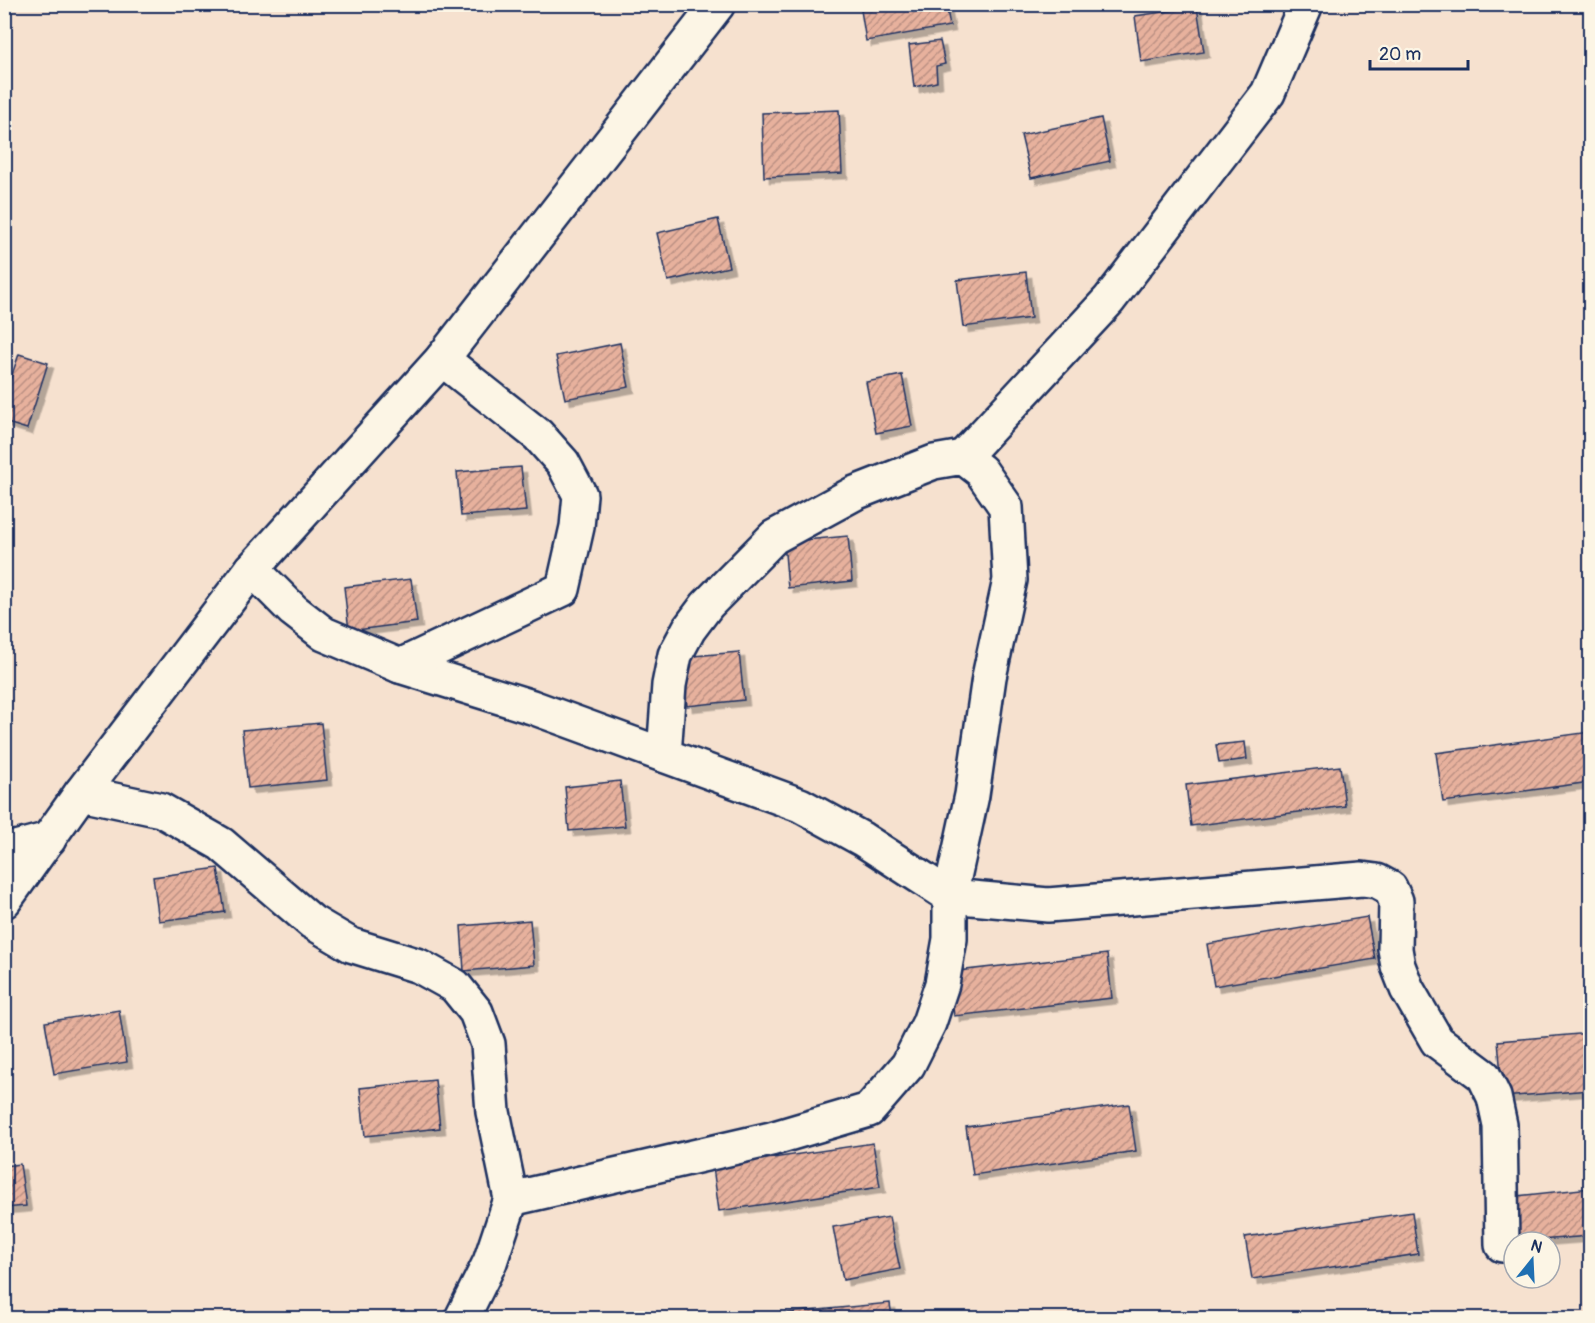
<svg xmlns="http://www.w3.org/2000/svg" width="1595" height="1323" viewBox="0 0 1595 1323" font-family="Pangolin,sans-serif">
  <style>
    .building { fill: url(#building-hatch); stroke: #1b2f5e; stroke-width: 1.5; filter: url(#shadow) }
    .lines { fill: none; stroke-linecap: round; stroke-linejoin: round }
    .minor-casing { stroke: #1b2f5e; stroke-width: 38 }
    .minor { stroke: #fcf5e5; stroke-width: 33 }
  </style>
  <defs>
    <pattern id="building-hatch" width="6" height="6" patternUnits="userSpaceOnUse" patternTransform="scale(1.5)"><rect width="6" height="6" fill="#e7b19d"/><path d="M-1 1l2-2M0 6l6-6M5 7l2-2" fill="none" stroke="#ba9083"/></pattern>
    <filter id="shadow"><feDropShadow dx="5.5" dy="5.5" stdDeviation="0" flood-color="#0004"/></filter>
  </defs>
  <rect width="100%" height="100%" fill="#f6e1cf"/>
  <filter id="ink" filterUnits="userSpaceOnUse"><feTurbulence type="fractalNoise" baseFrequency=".0167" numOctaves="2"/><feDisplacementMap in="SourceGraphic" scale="12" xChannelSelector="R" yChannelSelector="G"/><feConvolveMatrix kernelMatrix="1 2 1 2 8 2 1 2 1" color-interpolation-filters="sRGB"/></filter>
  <g filter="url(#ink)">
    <!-- building -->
    <g class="building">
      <polygon points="860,4 946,4 950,26 866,41"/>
      <polygon points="1197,7 1204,52 1141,62 1135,16"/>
      <polygon points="940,41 945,64 936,66 937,82 914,87 909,45"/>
      <polygon points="839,110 842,173 764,177 762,113"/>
      <polygon points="1101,118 1110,161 1031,178 1021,135"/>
      <polygon points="718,219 729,267 668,281 657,233"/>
      <polygon points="1026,272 1031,318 963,327 957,280"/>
      <polygon points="620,343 629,387 565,399 556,356"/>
      <polygon points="19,354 48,363 27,429 4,422 4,398"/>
      <polygon points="902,375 912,426 876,433 866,382"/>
      <polygon points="521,467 526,511 461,516 457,472"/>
      <polygon points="848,536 852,581 788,588 784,542"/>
      <polygon points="411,579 417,622 349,631 344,587"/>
      <polygon points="739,652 744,700 687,706 682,657"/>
      <polygon points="321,723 327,780 248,788 242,730"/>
      <polygon points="1590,732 1590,782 1443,802 1436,753"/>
      <polygon points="1245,742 1247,759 1219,763 1216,745"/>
      <polygon points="1340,766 1345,806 1191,826 1186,785"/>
      <polygon points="620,781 625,826 569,831 565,787"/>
      <polygon points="218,868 225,912 159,921 153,877"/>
      <polygon points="1367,917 1375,959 1214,986 1207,944"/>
      <polygon points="530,920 534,965 464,971 461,926"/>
      <polygon points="1107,954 1112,998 954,1016 949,972"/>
      <polygon points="119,1010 127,1062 54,1074 45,1022"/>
      <polygon points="1590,1033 1590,1090 1503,1097 1498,1041"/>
      <polygon points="435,1080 440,1128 365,1136 360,1088"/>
      <polygon points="1129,1104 1136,1151 973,1175 966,1127"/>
      <polygon points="873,1143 880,1187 719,1211 713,1167"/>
      <polygon points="20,1164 26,1206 4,1208 4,1166"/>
      <polygon points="1590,1188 1590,1236 1514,1242 1507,1197"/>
      <polygon points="1412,1212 1418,1254 1252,1279 1245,1237"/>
      <polygon points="889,1217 900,1269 843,1280 833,1227"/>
      <polygon points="890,1303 892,1318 734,1318"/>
    </g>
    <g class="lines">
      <!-- minor casing -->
      <g class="minor-casing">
        <g id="minor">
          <polyline points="963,457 1109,300 1268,93 1306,4"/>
          <polyline points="252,569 293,610 324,634 400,666 532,707 800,805 862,839 950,896 950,939 942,984 929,1023 908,1065 869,1110 771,1139 511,1199"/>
          <polyline points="400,666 563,589 577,527 580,495 563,463 538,435 442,359"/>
          <polyline points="664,755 669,685 675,655 689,629 707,605 774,537 855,493 934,462 963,457 981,471 1006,507 1010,580 989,677 972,795 950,896 1048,905 1362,879 1377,881 1390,888 1396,901 1395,949 1398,966 1407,989 1437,1041 1484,1076 1494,1097 1500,1125 1502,1245"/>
          <polyline points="81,793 161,810 221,844 312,922 351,945 419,966 455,986 476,1012 488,1044 493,1112 511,1199 490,1262 462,1318"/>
          <polyline points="4,851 49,839"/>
          <polyline points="4,901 81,793 252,569 442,359 718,4"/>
        </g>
      </g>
      <!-- minor -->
      <use href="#minor" class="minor"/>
    </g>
  </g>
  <!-- margin -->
  <rect width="1595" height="1323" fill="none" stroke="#fcf5e5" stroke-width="24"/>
  <rect x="12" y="12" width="1571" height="1299" fill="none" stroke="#1b2f5e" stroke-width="2" filter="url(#ink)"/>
  <!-- north arrow -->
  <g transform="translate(1532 1260) rotate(18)"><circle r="28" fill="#fcf5e5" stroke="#a2a6af" stroke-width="1.5"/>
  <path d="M0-4.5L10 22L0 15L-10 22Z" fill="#1f6fb2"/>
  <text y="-9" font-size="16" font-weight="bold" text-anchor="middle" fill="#1b2f5e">N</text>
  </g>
  <!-- scale -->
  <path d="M1370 60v9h98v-9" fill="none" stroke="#1b2f5e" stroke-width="3"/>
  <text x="1379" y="60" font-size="18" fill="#1b2f5e" stroke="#fcf5e5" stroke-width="4.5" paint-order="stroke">20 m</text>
</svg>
